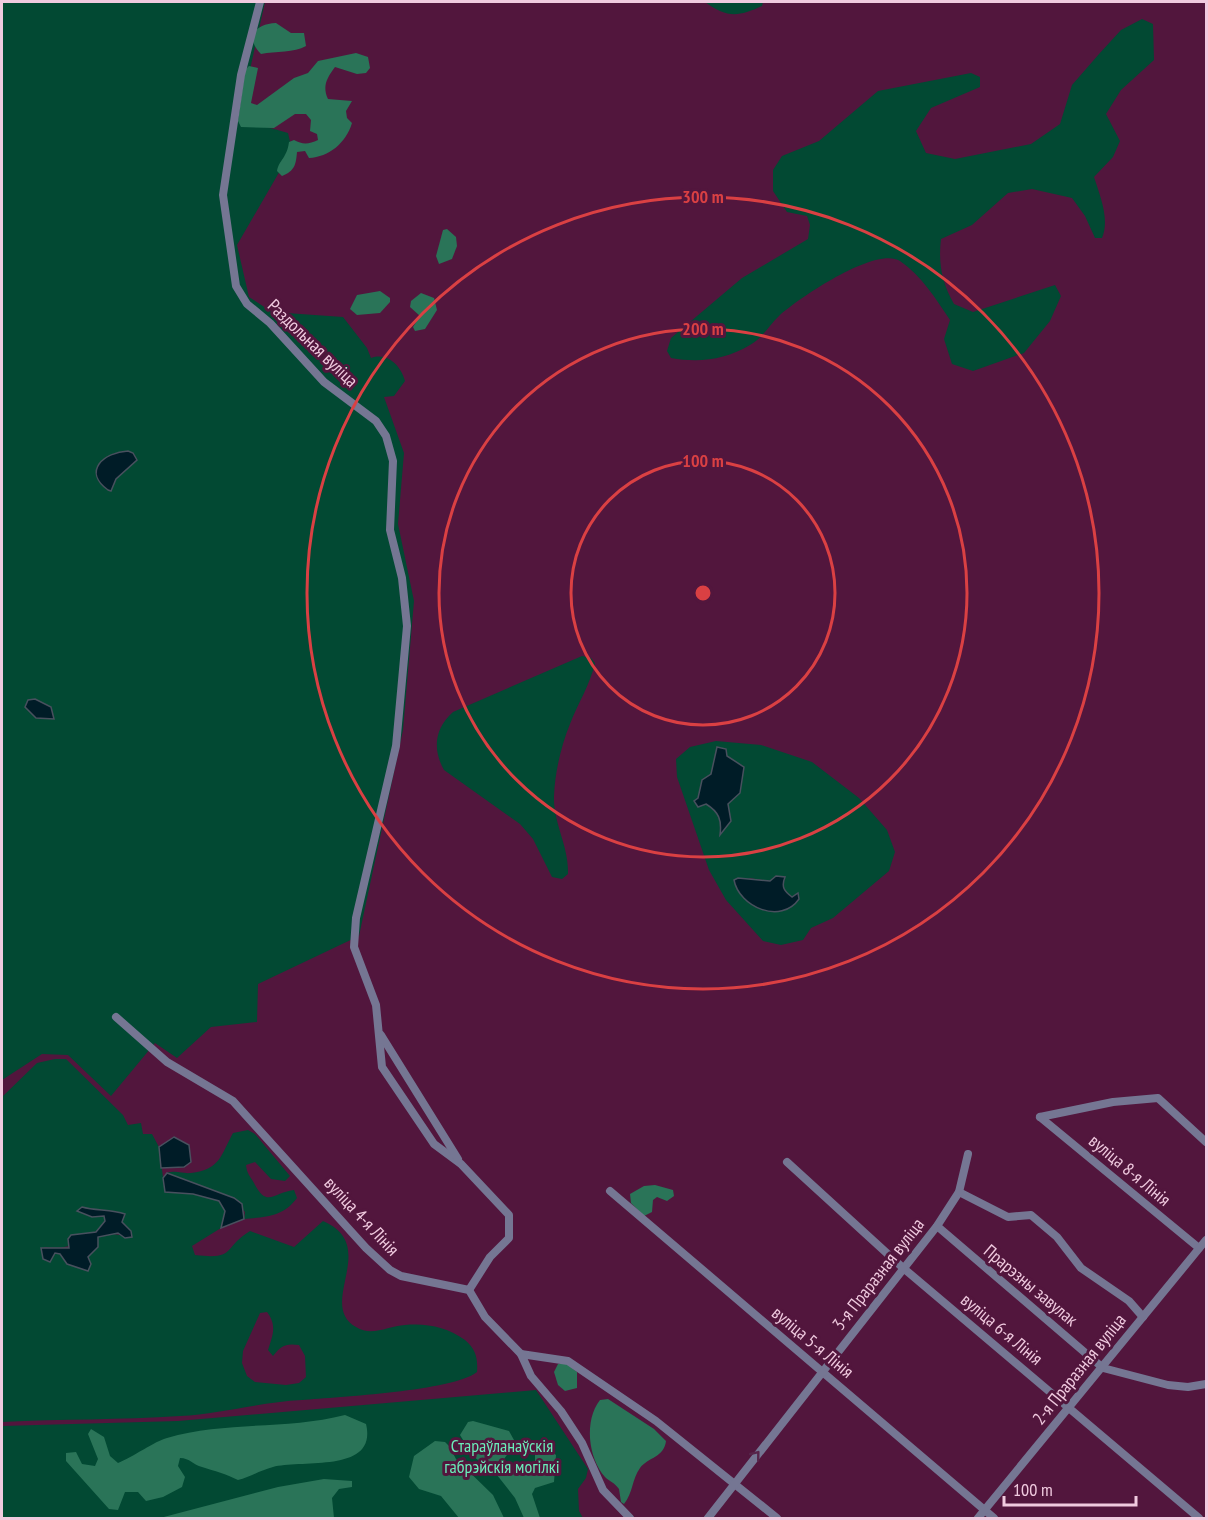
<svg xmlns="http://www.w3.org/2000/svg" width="1208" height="1520" viewBox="0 0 1208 1520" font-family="'PT Sans Narrow',sans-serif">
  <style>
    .green { fill: #024933; fill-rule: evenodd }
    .forest { fill: #2a7458 }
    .water { fill: #001c27; stroke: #48505e; stroke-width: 1.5 }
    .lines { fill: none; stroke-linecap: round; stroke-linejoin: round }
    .minor { stroke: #757693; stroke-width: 8 }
    .oneway { stroke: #57244a }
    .ring { fill: none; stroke: #da4043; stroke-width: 3 }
    .labels { text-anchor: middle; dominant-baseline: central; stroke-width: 6; stroke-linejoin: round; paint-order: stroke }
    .street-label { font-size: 18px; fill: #f0cadf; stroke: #52163d }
    .park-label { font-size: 18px; fill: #6aedb9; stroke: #52163d }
    .centre { fill: #da4043; stroke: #52163d; stroke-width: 3 }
    .ring-label { font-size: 18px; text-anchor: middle; font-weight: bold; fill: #da4043; stroke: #52163d; stroke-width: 6; stroke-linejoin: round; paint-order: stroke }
  </style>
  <rect width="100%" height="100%" fill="#52163d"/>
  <!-- green -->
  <g class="green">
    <path d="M2,2H265L239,119L288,133L292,150L237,245L249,297L272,312L343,317L367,348L371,358C388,352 401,366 405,381L394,396L384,397L404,453L398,524L414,601L403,730L359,936L258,984L257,1022L211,1027L177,1058L155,1043L111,1096L68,1055L42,1054L2,1080Z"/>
    <path d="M705,2H763L762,6C738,17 727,18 705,2Z"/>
    <path d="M1142,19L1153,24L1154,60L1121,90L1106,114L1120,141L1113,157L1094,177C1100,196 1110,219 1102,238H1095L1085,216L1072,198L1032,189L1008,193L972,225L941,239C938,263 942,283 954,304L973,312L1055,285L1061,296L1050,321L1024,353L973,371L952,364L944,339L950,320C936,299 921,275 900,261C875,246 798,299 779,316C769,325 762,339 750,345C725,360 699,363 671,358L667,351L671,338L742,278L808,239L810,225L807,216L787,212L773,191V170L782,156L819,141L878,91L971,73L980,77V87L931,108L916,131L926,153L955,159L1031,144L1060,124L1072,85L1099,54L1121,30Z"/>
    <path d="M582,656L591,658L595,663C590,685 578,703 570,724C561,746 555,772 554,796C553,823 569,846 568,874L562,879L552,877L533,839L520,824L444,770C432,749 435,728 453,712Z"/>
    <path d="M716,741L761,745L812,762L859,798L887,830L895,852L889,871L833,918L811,928L803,940L781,945L763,941L726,900L709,870L677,777L676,759L690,747ZM717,747L734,763L728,804L729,817L722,821L715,810L698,798L702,780L711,774ZM749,878L783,883L784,891L792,897L798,893L777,911Z"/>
    <path d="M55,1059H66L123,1115L128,1125L141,1123L143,1134H152L159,1147L165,1192L193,1194L219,1201L225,1211L221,1228L192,1246L195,1255C237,1260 222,1248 250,1231L294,1247L323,1221C381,1246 316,1304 356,1327C372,1337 388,1326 405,1325C427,1323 447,1327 465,1340C476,1349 478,1359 477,1372C453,1391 338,1397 302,1400C261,1402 221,1414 180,1416C121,1420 61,1419 2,1422V1097L37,1063ZM82,1207C96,1211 111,1209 125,1214L122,1222L131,1231L132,1237L107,1233L98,1237L88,1257L55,1253L51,1257L44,1247C68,1251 90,1241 105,1221L104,1216ZM267,1312C277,1325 273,1335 268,1350L273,1356C281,1346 285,1343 299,1345L305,1356L306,1377L299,1383L286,1385L255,1382L247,1376L242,1363L243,1351L260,1313Z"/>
    <path d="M248,1130L255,1134L290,1176L285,1181L271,1179L255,1162L246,1165C247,1174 250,1176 254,1183C267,1209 274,1192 294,1190L297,1198C283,1217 265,1217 244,1219L245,1212L234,1198L167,1173C177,1170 182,1174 191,1173C220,1170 221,1155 233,1133Z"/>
    <polygon points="536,1390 588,1469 586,1478 578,1489 579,1511 583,1518 2,1518 2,1426 178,1421"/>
  </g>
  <!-- forest -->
  <g class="forest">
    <path d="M276,23L291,33H304L306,46C294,53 276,51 261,54C244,37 255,24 276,23Z"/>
    <path d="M356,53L368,57L370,68L366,73L357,74L335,67C327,78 322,86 328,99L352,101L346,111L347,118L352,123C346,143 329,157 309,158L305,151L297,152C296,164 295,171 282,176L277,171C279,160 287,158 289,142L294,140C303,145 309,144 318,140L317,134L310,131L311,120L306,114H295L274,128L241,127L238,121L245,70L249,66L258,68L251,103L257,105L294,78L308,73L318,61Z"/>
    <polygon points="447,229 456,237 457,246 452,259 439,264 436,256 443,230"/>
    <polygon points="380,291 390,298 390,302 380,313 357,315 350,309 357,295"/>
    <polygon points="421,293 434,298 437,310 425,329 415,331 413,327 420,316 410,307 411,301"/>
    <polygon points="655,1185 673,1190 674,1196 667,1201 657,1197 653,1200 652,1212 644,1216 631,1203 630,1194 644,1186"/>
    <polygon points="558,1364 567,1364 577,1372 577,1388 565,1391 558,1385 554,1372"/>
    <path d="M608,1399L654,1429L666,1441C664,1458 648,1457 640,1468C632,1479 633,1493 624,1504L621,1502L619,1489C615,1483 609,1481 605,1477C588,1458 584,1420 600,1400Z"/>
    <path d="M345,1415L366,1424C378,1474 301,1459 273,1467C261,1470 250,1477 238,1480C226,1474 215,1471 202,1467C193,1465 190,1458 180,1458L178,1466L185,1477L182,1487L163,1497L146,1501L138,1492H125L118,1510L109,1509L66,1461V1453L76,1452L82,1464L95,1466L98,1459L88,1434L91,1429L104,1437L110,1456L118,1463C133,1457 155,1441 167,1438C225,1421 287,1430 345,1415Z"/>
    <polygon points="473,1421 509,1431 514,1440 512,1448 504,1459 510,1465 531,1468 535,1461 535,1448 545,1446 556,1455 554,1482 535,1488 532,1494 540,1518 524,1518 515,1498 497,1475 473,1456 460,1435 468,1422"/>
    <polygon points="435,1441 445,1442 449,1446 456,1459 493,1495 504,1518 459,1518 441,1496 419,1489 409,1477 414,1456"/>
    <polygon points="324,1479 352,1481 352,1487 339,1489 332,1498 334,1518 160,1518 278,1487"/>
  </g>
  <!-- water -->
  <g class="water">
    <path d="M128,451L133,453L137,460L116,479L111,491L108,490C82,471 104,452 128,451Z"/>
    <polygon points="35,699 51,707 54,719 36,718 25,707 28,700"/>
    <path d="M717,747L726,749L727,756L744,767L740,793L728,804L731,821L720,835C722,820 719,812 706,804L698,807L694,801L698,798L702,780L711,774Z"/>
    <path d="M776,876L785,877C781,887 784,891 792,897L798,893L799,899C781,925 739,907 734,880L738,878L770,881Z"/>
    <polygon points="174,1137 189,1145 191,1162 184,1167 161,1168 159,1147"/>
    <polygon points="167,1173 234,1198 242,1204 244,1219 221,1228 225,1211 219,1201 193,1194 165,1192 163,1178"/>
    <path d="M82,1207C96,1211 111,1209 125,1214L122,1222L131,1231L132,1237L125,1238L118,1233L98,1237V1247L88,1257L91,1264L88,1271L67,1264L60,1254L55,1253L50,1262L43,1259L41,1248H69L68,1239L71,1235L96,1232L105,1221L104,1216L92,1217L77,1211Z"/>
  </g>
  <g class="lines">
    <!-- minor -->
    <g class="minor">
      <polyline points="260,2 241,75 223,195 236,286 247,304 270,323 324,382 376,421 386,436 393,461 390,530 402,578 407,626 396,746 356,918 354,947 376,1005 382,1067 434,1144 461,1164 509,1215 509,1238 490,1257 469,1290"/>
      <polyline points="116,1017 167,1062 233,1101 366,1248 390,1270 401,1276 469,1290 485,1317 521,1354 568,1361 656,1421 777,1518"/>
      <polyline points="381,1035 458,1159"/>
      <polyline points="1040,1117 1199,1248"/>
      <polyline points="1040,1117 1113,1102 1158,1098 1206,1142"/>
      <polyline points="787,1162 902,1267 1199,1518"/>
      <polyline points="610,1191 994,1518"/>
      <polyline points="959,1192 1008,1217 1031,1215 1057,1237 1081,1268 1129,1301 1143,1317"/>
      <polyline points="937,1226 1103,1368 1168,1385 1188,1387 1206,1384"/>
      <polyline points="521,1354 531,1376 561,1411 582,1443 603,1490 630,1518"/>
      <polyline points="708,1518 937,1226 959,1192 968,1154"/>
      <polyline points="978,1518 1206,1240"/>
    </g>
  </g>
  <!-- one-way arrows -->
  <defs><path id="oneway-chevron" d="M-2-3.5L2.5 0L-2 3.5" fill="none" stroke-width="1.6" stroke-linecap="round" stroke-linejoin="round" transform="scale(1.5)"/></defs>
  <use class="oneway" href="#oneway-chevron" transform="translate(756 1455) rotate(-51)"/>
  <!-- distance rings -->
  <g class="ring">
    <circle cx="703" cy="593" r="132"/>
    <circle cx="703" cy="593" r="264"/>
    <circle cx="703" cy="593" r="396"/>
  </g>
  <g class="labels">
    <!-- street labels -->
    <g class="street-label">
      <text transform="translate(313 343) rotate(44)">Раздольная вуліца</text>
      <text transform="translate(1130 1170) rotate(40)">вуліца 8-я Лінія</text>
      <text transform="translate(362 1216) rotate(47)">вуліца 4-я Лінія</text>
      <text transform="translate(878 1274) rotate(-52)">3-я Праразная вуліца</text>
      <text transform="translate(1031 1285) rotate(40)">Прарэзны завулак</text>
      <text transform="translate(1002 1329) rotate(40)">вуліца 6-я Лінія</text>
      <text transform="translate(813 1342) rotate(40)">вуліца 5-я Лінія</text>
      <text transform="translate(1079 1369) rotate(-51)">2-я Праразная вуліца</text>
    </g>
    <!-- park labels -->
    <g class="park-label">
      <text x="502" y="1445">Стараўланаўскія<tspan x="502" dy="21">габрэйскія могілкі</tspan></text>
    </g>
  </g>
  <circle cx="703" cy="593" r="9" class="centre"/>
  <g class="ring-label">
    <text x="703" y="203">300 m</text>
    <text x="703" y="335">200 m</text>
    <text x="703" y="467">100 m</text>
  </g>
  <!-- border -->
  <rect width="1208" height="1520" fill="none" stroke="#f0cadf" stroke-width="6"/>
  <!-- scale -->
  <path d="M1004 1496v9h132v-9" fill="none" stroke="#f0cadf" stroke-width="3"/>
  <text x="1013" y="1496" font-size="18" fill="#f0cadf" stroke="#52163d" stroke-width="4.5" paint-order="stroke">100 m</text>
</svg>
